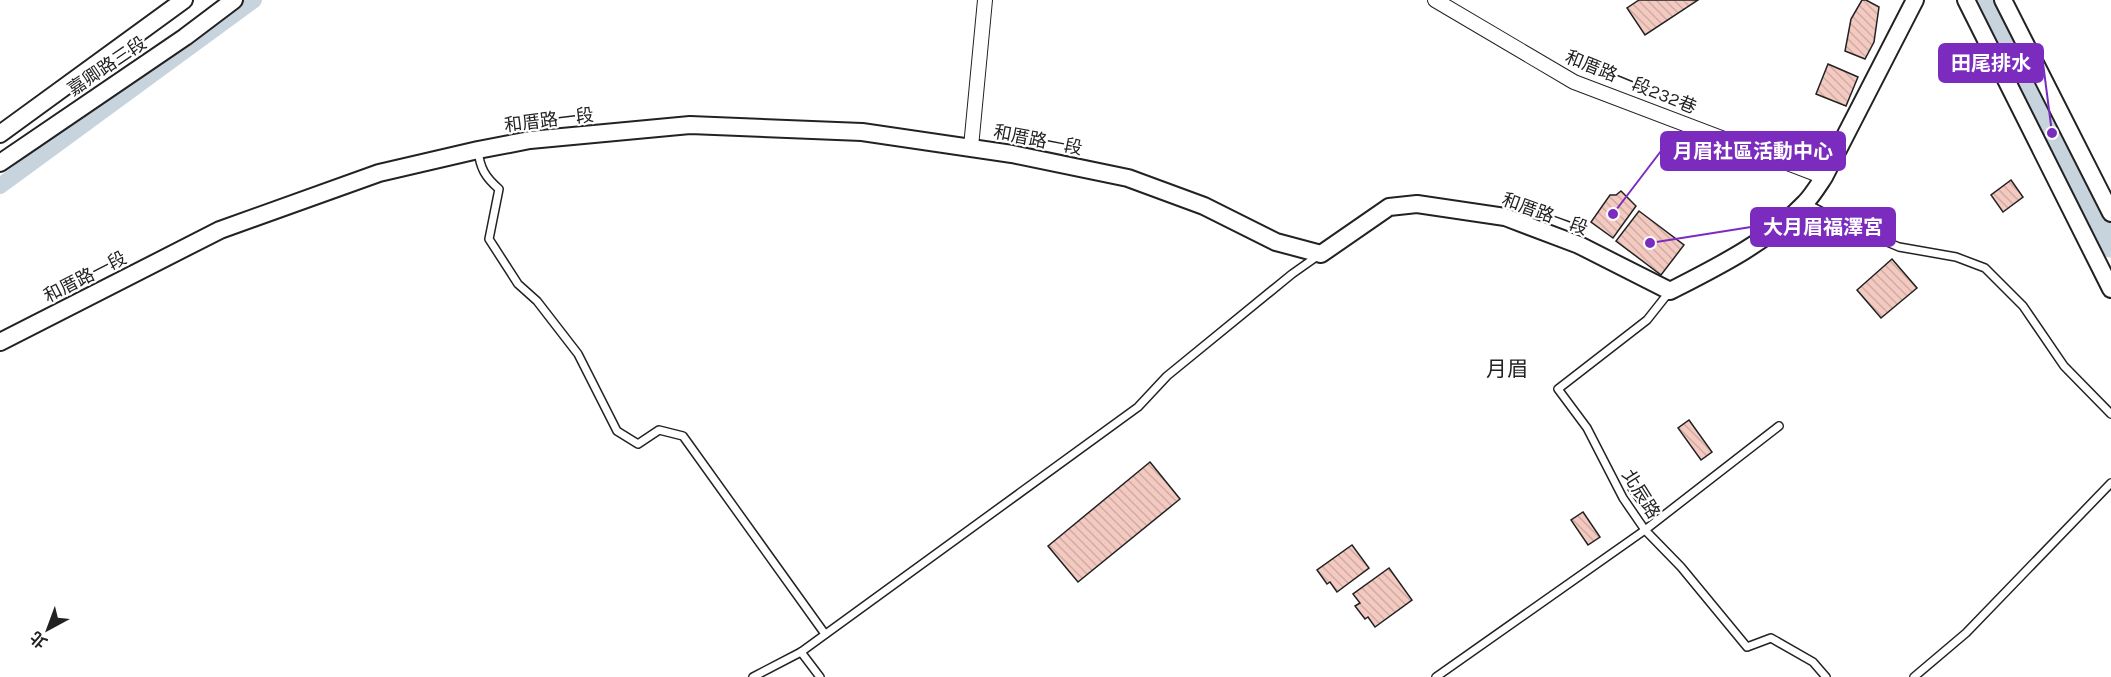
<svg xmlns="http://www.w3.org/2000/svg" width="2111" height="677" viewBox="0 0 2111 677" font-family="Karla,'Noto Sans TC',sans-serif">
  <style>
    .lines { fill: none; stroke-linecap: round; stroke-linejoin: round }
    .canal { stroke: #c7d3dd; stroke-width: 16 }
    .river { stroke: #c7d3dd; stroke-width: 27 }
    .building { fill: url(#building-back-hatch); stroke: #222; stroke-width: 1.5 }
    .service-casing { stroke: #222; stroke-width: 10 }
    .minor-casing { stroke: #222; stroke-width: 16 }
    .tertiary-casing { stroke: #222; stroke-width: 20 }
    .service { stroke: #fff; stroke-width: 7 }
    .minor { stroke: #fff; stroke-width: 14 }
    .tertiary { stroke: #fff; stroke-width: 16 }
    .labels { text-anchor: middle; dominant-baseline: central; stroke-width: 4.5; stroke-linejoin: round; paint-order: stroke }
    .street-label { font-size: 18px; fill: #222; stroke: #fff }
    .quarter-label { font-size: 21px; fill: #222; stroke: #fff }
    .leader { fill: none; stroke: #7b2cbf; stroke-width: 2 }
    .callout-dot { fill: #7b2cbf; stroke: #fff; stroke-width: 2 }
    .callout { fill: #7b2cbf; stroke: #7b2cbf; stroke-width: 2 }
    .callout-label { font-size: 20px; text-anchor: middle; font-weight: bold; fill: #fff }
  </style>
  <defs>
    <pattern id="building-back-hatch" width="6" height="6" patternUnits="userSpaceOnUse" patternTransform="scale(1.5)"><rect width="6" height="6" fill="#f3c9c0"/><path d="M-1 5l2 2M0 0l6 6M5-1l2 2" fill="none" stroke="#d0aca5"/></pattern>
  </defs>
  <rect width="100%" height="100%" fill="#fff"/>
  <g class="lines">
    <!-- canal -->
    <polyline class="canal" points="0,186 254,0"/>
    <!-- river -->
    <polyline class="river" points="1980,0 2000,35 2111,244"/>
  </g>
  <!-- building -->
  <g class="building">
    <polygon points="1639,0 1698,0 1645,35 1627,8"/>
    <polygon points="1862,0 1866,0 1879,7 1874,42 1865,59 1845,51 1851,19"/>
    <polygon points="1828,64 1858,77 1846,106 1816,94"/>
    <polygon points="2011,180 2023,197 2003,212 1991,195"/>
    <polygon points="1621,191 1636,206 1613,238 1591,222 1610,195 1616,195"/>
    <polygon points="1639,211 1684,245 1661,275 1616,241"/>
    <polygon points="1892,259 1917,288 1881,318 1857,290"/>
    <polygon points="1689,420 1712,452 1701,460 1678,428"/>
    <polygon points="1150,462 1180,499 1078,582 1048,546"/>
    <polygon points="1639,482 1652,500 1641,508 1628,490"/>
    <polygon points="1583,512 1600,537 1588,545 1571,520"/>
    <polygon points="1352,545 1369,568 1337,592 1330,582 1327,584 1317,570"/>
    <polygon points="1389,568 1412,600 1375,627 1368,617 1365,619 1355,606 1360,603 1353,594"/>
  </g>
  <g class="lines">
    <!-- service casing -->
    <g class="service-casing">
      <g id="service">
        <path d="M478,150C480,168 485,177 499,189L489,239L518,284L537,301L578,354L617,431L638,444L659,430L683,436L825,634"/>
        <polyline points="1805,203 1856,229 1899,247 1956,257 1985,268 2023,306 2064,366 2111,414"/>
        <polyline points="1670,291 1647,320 1558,389 1587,428 1623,498 1645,530 1681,567 1747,647 1771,638 1813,662 1826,677"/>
        <polyline points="801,652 820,677"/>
        <polyline points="753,677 801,652 1138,407 1167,376 1292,274 1319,255"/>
        <polyline points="1436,677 1645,530 1779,426"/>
        <polyline points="1914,677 1966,633 2111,483"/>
      </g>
    </g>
    <!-- minor casing -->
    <g class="minor-casing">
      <g id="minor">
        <polyline points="1435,0 1574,82 1824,177"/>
        <polyline points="971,147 985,0"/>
      </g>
    </g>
    <!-- tertiary casing -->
    <g class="tertiary-casing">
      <g id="tertiary">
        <polyline points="1966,0 2111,289"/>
        <polyline points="2003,0 2111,213"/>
        <polyline points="0,134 184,0"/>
        <polyline points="0,163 185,37 234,0"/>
        <path d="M0,342L220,230L379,173L478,150L530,140L690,125L862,132L1012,154L1128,178L1204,206L1276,242L1321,254L1389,207L1417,204L1505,217L1579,245L1670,291C1717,267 1768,242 1805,203C1812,196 1818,186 1824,177L1915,0"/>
      </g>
    </g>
    <!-- service -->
    <use href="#service" class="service"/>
    <!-- minor -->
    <use href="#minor" class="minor"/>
    <!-- tertiary -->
    <use href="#tertiary" class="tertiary"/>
  </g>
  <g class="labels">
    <!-- street labels -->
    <g class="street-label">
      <text transform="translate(107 66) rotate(-34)">嘉卿路三段</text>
      <text transform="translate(1631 82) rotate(22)">和厝路一段232巷</text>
      <text transform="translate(549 120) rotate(-7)">和厝路一段</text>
      <text transform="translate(1038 140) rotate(11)">和厝路一段</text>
      <text transform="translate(1545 214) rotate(20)">和厝路一段</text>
      <text transform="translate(85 277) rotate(-27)">和厝路一段</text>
      <text transform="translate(1641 494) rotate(58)">北辰路</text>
    </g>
    <!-- quarter labels -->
    <g class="quarter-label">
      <text x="1507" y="369">月眉</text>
    </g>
  </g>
  <!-- callouts -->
  <path class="leader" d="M2052 133L2043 63M1613 214L1661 151M1650 243L1751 227"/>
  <g class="callout-dot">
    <circle cx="2052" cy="133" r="6"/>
    <circle cx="1613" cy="214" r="6"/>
    <circle cx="1650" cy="243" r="6"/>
  </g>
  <g class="callout">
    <rect x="1939" y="44" width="104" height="38" rx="6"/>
    <rect x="1661" y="132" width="184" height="38" rx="6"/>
    <rect x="1751" y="208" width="144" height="38" rx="6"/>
  </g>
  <g class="callout-label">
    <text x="1991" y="70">田尾排水</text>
    <text x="1753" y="158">月眉社區活動中心</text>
    <text x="1823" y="234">大月眉福澤宮</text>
  </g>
  <!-- north arrow -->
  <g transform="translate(48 629) rotate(221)" stroke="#ffffff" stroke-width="4.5" paint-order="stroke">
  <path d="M0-4.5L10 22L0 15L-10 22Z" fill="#222222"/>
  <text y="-9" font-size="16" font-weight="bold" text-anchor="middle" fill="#222222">北</text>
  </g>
</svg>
